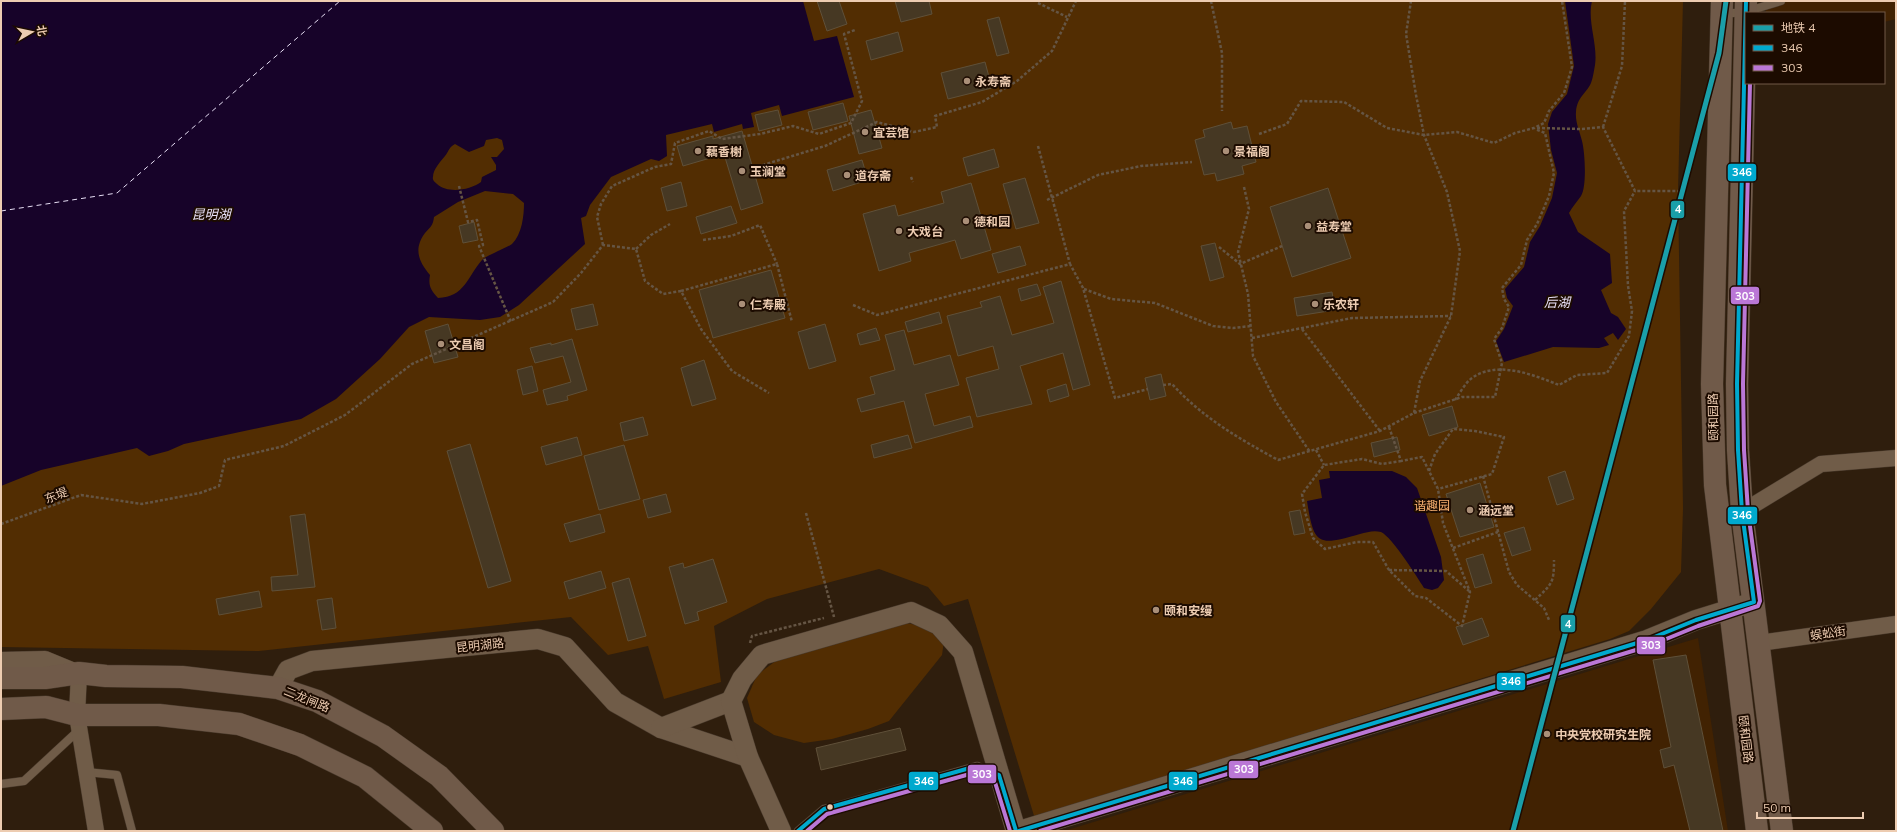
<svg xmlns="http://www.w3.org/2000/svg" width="1897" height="832" viewBox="0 0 1897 832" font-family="Mulish,'Noto Sans SC',sans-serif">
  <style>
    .built { fill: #412202 }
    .green { fill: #522d02 }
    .water { fill: #170329; fill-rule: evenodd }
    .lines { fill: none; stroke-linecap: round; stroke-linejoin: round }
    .ferry { stroke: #e7dff5; stroke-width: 1; stroke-dasharray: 5 4; stroke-linecap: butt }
    .building { fill: #463823; stroke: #5f5039 }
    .service-casing { stroke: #493a2c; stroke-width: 9 }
    .minor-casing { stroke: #493a2c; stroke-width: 17 }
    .tertiary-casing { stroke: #493a2c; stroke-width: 21 }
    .secondary-casing { stroke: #493a2c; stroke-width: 23 }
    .path { stroke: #655544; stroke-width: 2.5; stroke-dasharray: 3 2; stroke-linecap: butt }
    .service { stroke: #705c48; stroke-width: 8 }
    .minor { stroke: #705c48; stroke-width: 16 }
    .tertiary { stroke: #705c48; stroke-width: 20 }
    .secondary { stroke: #705a49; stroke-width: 22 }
    .bus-1-casing { stroke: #1c0b00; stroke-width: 7 }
    .bus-2-casing { stroke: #1c0b00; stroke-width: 7 }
    .bus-1 { stroke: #00a9ce; stroke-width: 4 }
    .bus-2 { stroke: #ba77d6; stroke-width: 4 }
    .metro-1-casing { stroke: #1c0b00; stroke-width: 8 }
    .metro-1 { stroke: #1a9fa9; stroke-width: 5 }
    .poi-dot { fill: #aa8f78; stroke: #1c0b00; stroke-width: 1.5 }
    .bus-dot { fill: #edccb1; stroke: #1c0b00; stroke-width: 1.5 }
    .labels { text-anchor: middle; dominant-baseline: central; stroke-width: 4; stroke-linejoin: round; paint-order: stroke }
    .poi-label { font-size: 12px; font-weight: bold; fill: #edccb1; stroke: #1c0b00; text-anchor: start }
    .street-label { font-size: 12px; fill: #edccb1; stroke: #1c0b00 }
    .park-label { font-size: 12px; fill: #fab271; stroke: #1c0b00 }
    .water-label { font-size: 13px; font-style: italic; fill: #e7dff5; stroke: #1c0b00 }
    .line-badge { stroke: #1c0b00; stroke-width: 1.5 }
    .badge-label { font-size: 11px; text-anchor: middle; font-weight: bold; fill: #fff }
  </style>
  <rect width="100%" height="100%" fill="#2f1e0d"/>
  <!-- built -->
  <g class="built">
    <polygon points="1766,1 1896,1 1896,19 1884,22 1884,13 1766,13"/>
    <polygon points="1698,638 1728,831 1064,831"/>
  </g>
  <!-- green -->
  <g class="green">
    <polygon points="1,1 1683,1 1678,191 1683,508 1681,572 1651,609 1629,631 1610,639 1398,704 1035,819 968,599 944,606 928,587 879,569 767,599 714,626 721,682 664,699 648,646 608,655 571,617 259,651 1,647"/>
    <polygon points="907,623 925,627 944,641 942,655 889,721 868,729 832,739 804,743 774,735 754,722 747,698 757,675 777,660"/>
  </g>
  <!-- water -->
  <g class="water">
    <path d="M1,1H803L814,41L837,36L854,97L782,116L779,105L751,113L754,127L743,129L742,124L714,132L712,124L666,135L667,156L659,161L651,159L611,177L590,205L586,216L581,218L585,244L519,305L500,317L480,320L429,317L409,327L380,359L336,399L301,419L184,444L168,451L149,456L137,448L41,470L1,486ZM497,138L502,140L504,149L497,157H491L496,165V170L482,177L481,182C470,190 448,194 437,184C435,182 432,180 433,177C433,169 441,161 445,156C449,151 449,147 455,144L469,152L484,146L486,140ZM485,191L513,194L524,203C524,216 522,234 512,244C508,247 502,249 498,251C493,254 486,256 482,260C467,277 465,297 438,298C431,290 428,286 430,275C419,262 413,249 425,233C430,227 433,226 434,217L458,202Z"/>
    <path d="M1565,1H1592C1587,22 1598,44 1595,65C1594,70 1593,78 1591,83C1586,94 1577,97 1576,112C1575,122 1580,132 1582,141C1585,152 1587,187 1581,196C1577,202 1572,207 1569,213L1578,232L1610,254L1612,283L1601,290L1611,313L1618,317L1626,329L1618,340L1613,333L1604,338L1609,345L1599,348L1553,347L1504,362L1496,341L1504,329L1513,306L1507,298L1505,289L1524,267L1530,242L1540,226L1552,198L1557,173L1551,150L1548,124L1552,112L1567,94L1574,66Z"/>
    <path d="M1329,471H1392L1406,477L1417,488L1441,557L1444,580L1438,588L1432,590L1424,588C1417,577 1392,537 1381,532C1374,530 1367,532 1360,534C1318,546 1314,546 1307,501L1322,498L1319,480L1330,478Z"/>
  </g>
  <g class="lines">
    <!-- ferry -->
    <polyline class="ferry" points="1,211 117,193 340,1"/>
  </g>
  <!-- building -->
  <g class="building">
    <polygon points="817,1 839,1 847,24 827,31"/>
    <polygon points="895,1 929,1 932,14 901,22"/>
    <polygon points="999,17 1009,53 997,56 987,20"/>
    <polygon points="898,32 903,51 871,60 866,41"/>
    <polygon points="985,62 992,88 948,99 941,73"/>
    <polygon points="843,103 848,121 813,130 808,112"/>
    <polygon points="778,110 782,125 759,131 755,115"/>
    <polygon points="871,110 882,148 859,154 849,116"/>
    <polygon points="1231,122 1233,129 1247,126 1256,162 1242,166 1244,174 1217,181 1215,173 1204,175 1195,140 1205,137 1203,130"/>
    <polygon points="742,131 763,203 741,210 724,154 683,166 677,146 713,136 713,139"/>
    <polygon points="994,149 999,167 968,176 963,158"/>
    <polygon points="862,160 868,180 833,191 827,170"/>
    <polygon points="1025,178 1039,223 1016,229 1003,184"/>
    <polygon points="681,182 687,206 667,211 661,188"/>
    <polygon points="971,183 991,250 961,259 955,240 909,253 911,261 879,271 863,214 895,205 898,216 944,203 941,192"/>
    <polygon points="1328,188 1351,258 1292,277 1270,207"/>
    <polygon points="731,206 737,223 701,234 696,217"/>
    <polygon points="474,222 478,240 463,243 459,226"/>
    <polygon points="1215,243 1224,277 1210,281 1201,246"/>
    <polygon points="1020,246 1026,265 998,273 992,254"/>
    <polygon points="771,270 785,318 713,338 699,290"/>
    <polygon points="1061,281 1090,385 1073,390 1063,353 1020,366 1032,404 977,417 966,378 999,369 993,346 958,356 947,316 982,307 980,302 1000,296 1012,335 1054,323 1043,287"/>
    <polygon points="1037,284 1041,295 1021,301 1018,289"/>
    <polygon points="1332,292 1335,310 1297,316 1294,298"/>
    <polygon points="593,304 598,325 576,330 571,309"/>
    <polygon points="939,312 942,323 908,332 905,322"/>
    <polygon points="448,324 458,357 434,363 425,331"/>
    <polygon points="825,324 836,361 809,369 798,332"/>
    <polygon points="876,328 880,340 860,345 857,334"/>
    <polygon points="904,330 914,365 950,355 959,385 925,394 934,426 970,416 973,427 915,443 904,401 861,412 857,399 875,394 870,377 895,370 885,335"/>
    <polygon points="572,339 587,390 567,396 568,400 547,405 543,390 571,382 563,356 535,363 530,348 551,343 551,345"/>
    <polygon points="704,360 716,399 692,406 681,368"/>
    <polygon points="532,366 538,391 523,395 517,370"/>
    <polygon points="1161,374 1166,396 1150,400 1145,378"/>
    <polygon points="1066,384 1069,396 1050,402 1047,390"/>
    <polygon points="1452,406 1458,427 1429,436 1422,415"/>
    <polygon points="643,417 648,435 624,441 620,423"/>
    <polygon points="908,435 912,448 874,458 871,445"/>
    <polygon points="577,437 582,455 546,465 541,447"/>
    <polygon points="1397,437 1400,450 1374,457 1371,443"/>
    <polygon points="470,444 511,581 488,588 447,451"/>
    <polygon points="624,445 640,499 599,510 584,456"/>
    <polygon points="1565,471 1574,499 1557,505 1548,477"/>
    <polygon points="1480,483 1494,527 1460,537 1446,494"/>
    <polygon points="666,494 671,512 648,518 643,500"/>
    <polygon points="1300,510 1305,533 1294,535 1289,512"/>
    <polygon points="305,514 315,587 272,591 271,577 298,575 290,516"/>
    <polygon points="600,514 605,532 570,542 564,524"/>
    <polygon points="1524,527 1531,550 1512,556 1504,533"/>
    <polygon points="1483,554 1492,583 1475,588 1466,559"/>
    <polygon points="713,559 727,602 697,612 699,620 685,624 669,567 683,563 684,568"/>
    <polygon points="601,571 606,588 569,599 564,582"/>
    <polygon points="629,578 646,636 628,641 612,583"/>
    <polygon points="259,591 262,607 219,615 216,599"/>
    <polygon points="332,598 336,628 322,630 317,600"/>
    <polygon points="1482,618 1489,636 1463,645 1456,627"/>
    <polygon points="1686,655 1723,831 1690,831 1674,765 1664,768 1660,750 1671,747 1653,660"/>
    <polygon points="900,728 906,750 821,770 816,748"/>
  </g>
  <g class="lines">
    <!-- service casing -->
    <g class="service-casing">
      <g id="service">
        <polyline points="1722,14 1745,12 1781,1"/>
        <polyline points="86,772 117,775 132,831"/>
        <polyline points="1,784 24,781 79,730"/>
        <polyline points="798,831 824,809 830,808 977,766 997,774"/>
      </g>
    </g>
    <!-- minor casing -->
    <g class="minor-casing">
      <g id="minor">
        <polyline points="1742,512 1821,464 1896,458"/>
        <polyline points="1759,643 1896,624"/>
        <polyline points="1,660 45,659 79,673 77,715 96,831"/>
      </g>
    </g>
    <!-- tertiary casing -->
    <g class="tertiary-casing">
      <g id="tertiary">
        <polyline points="278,688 288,670 312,661 538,639 565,647 615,702 661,728 748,757"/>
        <polyline points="661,728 731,701"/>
        <polyline points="781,831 748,757 731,701 742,679 762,655 911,612 939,625 963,652 1016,831"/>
        <polyline points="1019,831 1647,640 1696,620 1754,602"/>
      </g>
    </g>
    <!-- secondary casing -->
    <g class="secondary-casing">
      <g id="secondary">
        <polyline points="1722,1 1712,384 1715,485 1757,831"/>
        <polyline points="1746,1 1737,384 1738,450 1742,512 1782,831"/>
        <polyline points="1,678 45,678 79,673 106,676 182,677 278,688 317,701 383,736 439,776 493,831"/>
        <polyline points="1,709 46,707 77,715 159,715 239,724 300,745 365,777 432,831"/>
      </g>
    </g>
    <!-- path -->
    <g class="path">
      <polyline points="1211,1 1222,53 1222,111"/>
      <polyline points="1038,3 1067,17"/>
      <polyline points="1603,127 1622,66 1625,1"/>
      <polyline points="1537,128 1581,129 1603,127 1635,191 1678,191"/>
      <polyline points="1259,134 1287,124 1301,101 1344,102 1387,128 1424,135 1457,132 1494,143 1515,133 1534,128 1544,123 1549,111 1564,93 1572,67 1562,1"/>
      <polyline points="1038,146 1070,264"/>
      <polyline points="753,168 825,146 877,122 914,132 937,127 935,116 982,102 1017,81 1052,51 1076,1"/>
      <polyline points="911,177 913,182"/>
      <polyline points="459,186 468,222 477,220 483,245 479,246 511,322"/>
      <polyline points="1244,187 1249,209 1238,252 1248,294 1253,356 1276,402 1310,452"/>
      <polyline points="1047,200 1098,175 1141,166 1192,162"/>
      <polyline points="703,240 731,236 760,225 777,264"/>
      <polyline points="603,245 597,217 601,204 612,186 655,167 671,164 675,143 709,131 722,139 760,134 793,126 819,134 851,123 862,101 844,34 855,30"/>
      <polyline points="1219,247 1240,264 1282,246"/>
      <polyline points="636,249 651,235 670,224"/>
      <polyline points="1084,289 1111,299 1155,303 1213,326 1233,328 1251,326"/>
      <polyline points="681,291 777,264 792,322"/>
      <polyline points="853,305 877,315 1070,264 1083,288 1115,398 1148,389"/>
      <polyline points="1302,329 1380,431"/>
      <polyline points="1252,338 1352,318 1451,316"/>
      <path d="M1163,385L1172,384C1203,418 1238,438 1278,460L1380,431L1414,413L1420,381L1451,316L1460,251L1447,192L1424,135L1416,95L1406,34L1411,1"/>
      <path d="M1455,400C1460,393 1465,383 1472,378C1497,360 1534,375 1559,385L1577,375L1607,373L1629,336L1632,311L1628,286L1624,211L1635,191"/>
      <polyline points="1414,413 1462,397 1495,397 1502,363 1494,339 1502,328 1509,307 1504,299 1502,288 1521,265 1527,240 1537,224 1549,196 1554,173 1545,133 1535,129"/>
      <polyline points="1389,427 1401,461 1422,457 1438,489 1443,523 1470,592 1462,626 1426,598 1415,596 1389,570 1373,542 1357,542 1325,549 1313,538 1305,512 1302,494 1324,465 1362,459 1382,464 1401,461"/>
      <polyline points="1316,450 1324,465"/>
      <polyline points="1429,471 1435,454 1453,429 1475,431 1504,437 1492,474 1438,489"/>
      <polyline points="1483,476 1509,572 1517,585 1544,608 1549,620"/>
      <polyline points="806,513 834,617"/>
      <polyline points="1,524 81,495 142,504 200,493 219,486 225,460 284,446 345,415 412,364 553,302 581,273 603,245 636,249 645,281 663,294 681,291 701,329 732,371 769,393"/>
      <polyline points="1453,548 1498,532"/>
      <polyline points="1389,570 1446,571 1469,591"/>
      <path d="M1535,600C1552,584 1554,583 1554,560"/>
      <polyline points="750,643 752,636 824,618"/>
    </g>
    <!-- service -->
    <use href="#service" class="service"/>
    <!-- minor -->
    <use href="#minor" class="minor"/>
    <!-- tertiary -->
    <use href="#tertiary" class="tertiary"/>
    <!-- secondary -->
    <use href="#secondary" class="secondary"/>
    <!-- bus-1 casing -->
    <g class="bus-1-casing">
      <g id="bus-1">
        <polyline points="798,831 824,809 977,766 999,775 1016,831"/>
        <polyline points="1019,831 1647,640 1696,620 1754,602 1742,512 1738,450 1737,384 1746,1"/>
      </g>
    </g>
    <!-- bus-2 casing -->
    <g class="bus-2-casing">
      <g id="bus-2">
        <polyline points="807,831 827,814 977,772 994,779 1010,831"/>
        <polyline points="1040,831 1649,646 1698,626 1758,606 1760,601 1748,511 1744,450 1743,384 1750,83"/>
      </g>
    </g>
    <!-- bus-1 -->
    <use href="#bus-1" class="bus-1"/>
    <!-- bus-2 -->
    <use href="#bus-2" class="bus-2"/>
    <!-- metro-1 casing -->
    <g class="metro-1-casing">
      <polyline id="metro-1" points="1513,831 1719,53 1726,1"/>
    </g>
    <!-- metro-1 -->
    <use href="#metro-1" class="metro-1"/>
  </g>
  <!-- markers -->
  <g class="poi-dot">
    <circle cx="967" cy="81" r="4"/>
    <circle cx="865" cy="132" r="4"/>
    <circle cx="698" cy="151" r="4"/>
    <circle cx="1226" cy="151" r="4"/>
    <circle cx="742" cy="171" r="4"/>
    <circle cx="847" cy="175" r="4"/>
    <circle cx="966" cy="221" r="4"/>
    <circle cx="1308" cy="226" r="4"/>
    <circle cx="899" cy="231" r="4"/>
    <circle cx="742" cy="304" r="4"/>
    <circle cx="1315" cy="304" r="4"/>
    <circle cx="441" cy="344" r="4"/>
    <circle cx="1470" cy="510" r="4"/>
    <circle cx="1156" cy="610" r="4"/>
    <circle cx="1547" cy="734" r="4"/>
  </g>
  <circle class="bus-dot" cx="830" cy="807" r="3.5"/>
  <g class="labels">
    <!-- poi labels -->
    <g class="poi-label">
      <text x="975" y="81">永寿斋</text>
      <text x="873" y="132">宜芸馆</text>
      <text x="706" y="151">藕香榭</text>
      <text x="1234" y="151">景福阁</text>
      <text x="750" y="171">玉澜堂</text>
      <text x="855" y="175">道存斋</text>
      <text x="974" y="221">德和园</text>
      <text x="1316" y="226">益寿堂</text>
      <text x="907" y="231">大戏台</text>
      <text x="750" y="304">仁寿殿</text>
      <text x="1323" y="304">乐农轩</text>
      <text x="449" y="344">文昌阁</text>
      <text x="1478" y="510">涵远堂</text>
      <text x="1164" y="610">颐和安缦</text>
      <text x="1555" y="734">中央党校研究生院</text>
    </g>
    <!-- street labels -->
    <g class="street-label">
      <text transform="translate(1713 417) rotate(-91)">颐和园路</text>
      <text transform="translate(56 495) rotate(-21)">东堤</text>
      <text transform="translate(1828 633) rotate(-8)">蜈蚣街</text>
      <text transform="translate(480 645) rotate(-6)">昆明湖路</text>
      <text transform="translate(307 699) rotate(22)">二龙闸路</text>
      <text transform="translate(1746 739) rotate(83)">颐和园路</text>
    </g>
    <!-- park labels -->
    <g class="park-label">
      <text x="1432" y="505">谐趣园</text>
    </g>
    <!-- water labels -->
    <g class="water-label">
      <text x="211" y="214">昆明湖</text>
      <text x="1557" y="302">后湖</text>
    </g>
  </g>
  <g class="line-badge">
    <rect x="1727" y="163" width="30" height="19" rx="4" fill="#00a9ce"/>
    <rect x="1670" y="200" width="15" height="19" rx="4" fill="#1a9fa9"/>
    <rect x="1730" y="286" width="30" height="19" rx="4" fill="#ba77d6"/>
    <rect x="1727" y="506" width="31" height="19" rx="4" fill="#00a9ce"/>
    <rect x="1560" y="614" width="16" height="19" rx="4" fill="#1a9fa9"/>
    <rect x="1636" y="636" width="30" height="19" rx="4" fill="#ba77d6"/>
    <rect x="1496" y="672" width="30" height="19" rx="4" fill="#00a9ce"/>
    <rect x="1228" y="760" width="31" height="19" rx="4" fill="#ba77d6"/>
    <rect x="967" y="764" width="30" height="20" rx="4" fill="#ba77d6"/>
    <rect x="908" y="771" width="31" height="20" rx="4" fill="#00a9ce"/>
    <rect x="1168" y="771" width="30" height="20" rx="4" fill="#00a9ce"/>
  </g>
  <g class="badge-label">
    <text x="1742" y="176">346</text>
    <text x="1678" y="213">4</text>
    <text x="1745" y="300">303</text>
    <text x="1742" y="519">346</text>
    <text x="1568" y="628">4</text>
    <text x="1651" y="649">303</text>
    <text x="1511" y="685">346</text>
    <text x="1244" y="773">303</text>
    <text x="982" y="778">303</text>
    <text x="924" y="785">346</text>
    <text x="1183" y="785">346</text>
  </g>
  <!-- border -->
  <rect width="1897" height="832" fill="none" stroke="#edccb1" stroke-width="4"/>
  <!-- legend -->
  <rect x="1745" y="12" width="140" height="72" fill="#1c0b00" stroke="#705847"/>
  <rect x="1753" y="25" width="20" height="6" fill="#1a9fa9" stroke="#705847"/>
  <text x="1781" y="32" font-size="12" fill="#edccb1">地铁 4</text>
  <rect x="1753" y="45" width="20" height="6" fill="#00a9ce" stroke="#705847"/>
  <text x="1781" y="52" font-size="12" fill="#edccb1">346</text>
  <rect x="1753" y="65" width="20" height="6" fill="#ba77d6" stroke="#705847"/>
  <text x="1781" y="72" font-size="12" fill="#edccb1">303</text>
  <!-- north arrow -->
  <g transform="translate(32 32) rotate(81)" stroke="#1c0b00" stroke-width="3" paint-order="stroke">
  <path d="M0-3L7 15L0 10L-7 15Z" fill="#edccb1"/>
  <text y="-6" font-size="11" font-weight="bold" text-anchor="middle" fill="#edccb1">北</text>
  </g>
  <!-- scale -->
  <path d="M1757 812v6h106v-6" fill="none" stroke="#edccb1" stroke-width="2"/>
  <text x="1763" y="812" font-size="12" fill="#edccb1" stroke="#1c0b00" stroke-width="3" paint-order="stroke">50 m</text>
</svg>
